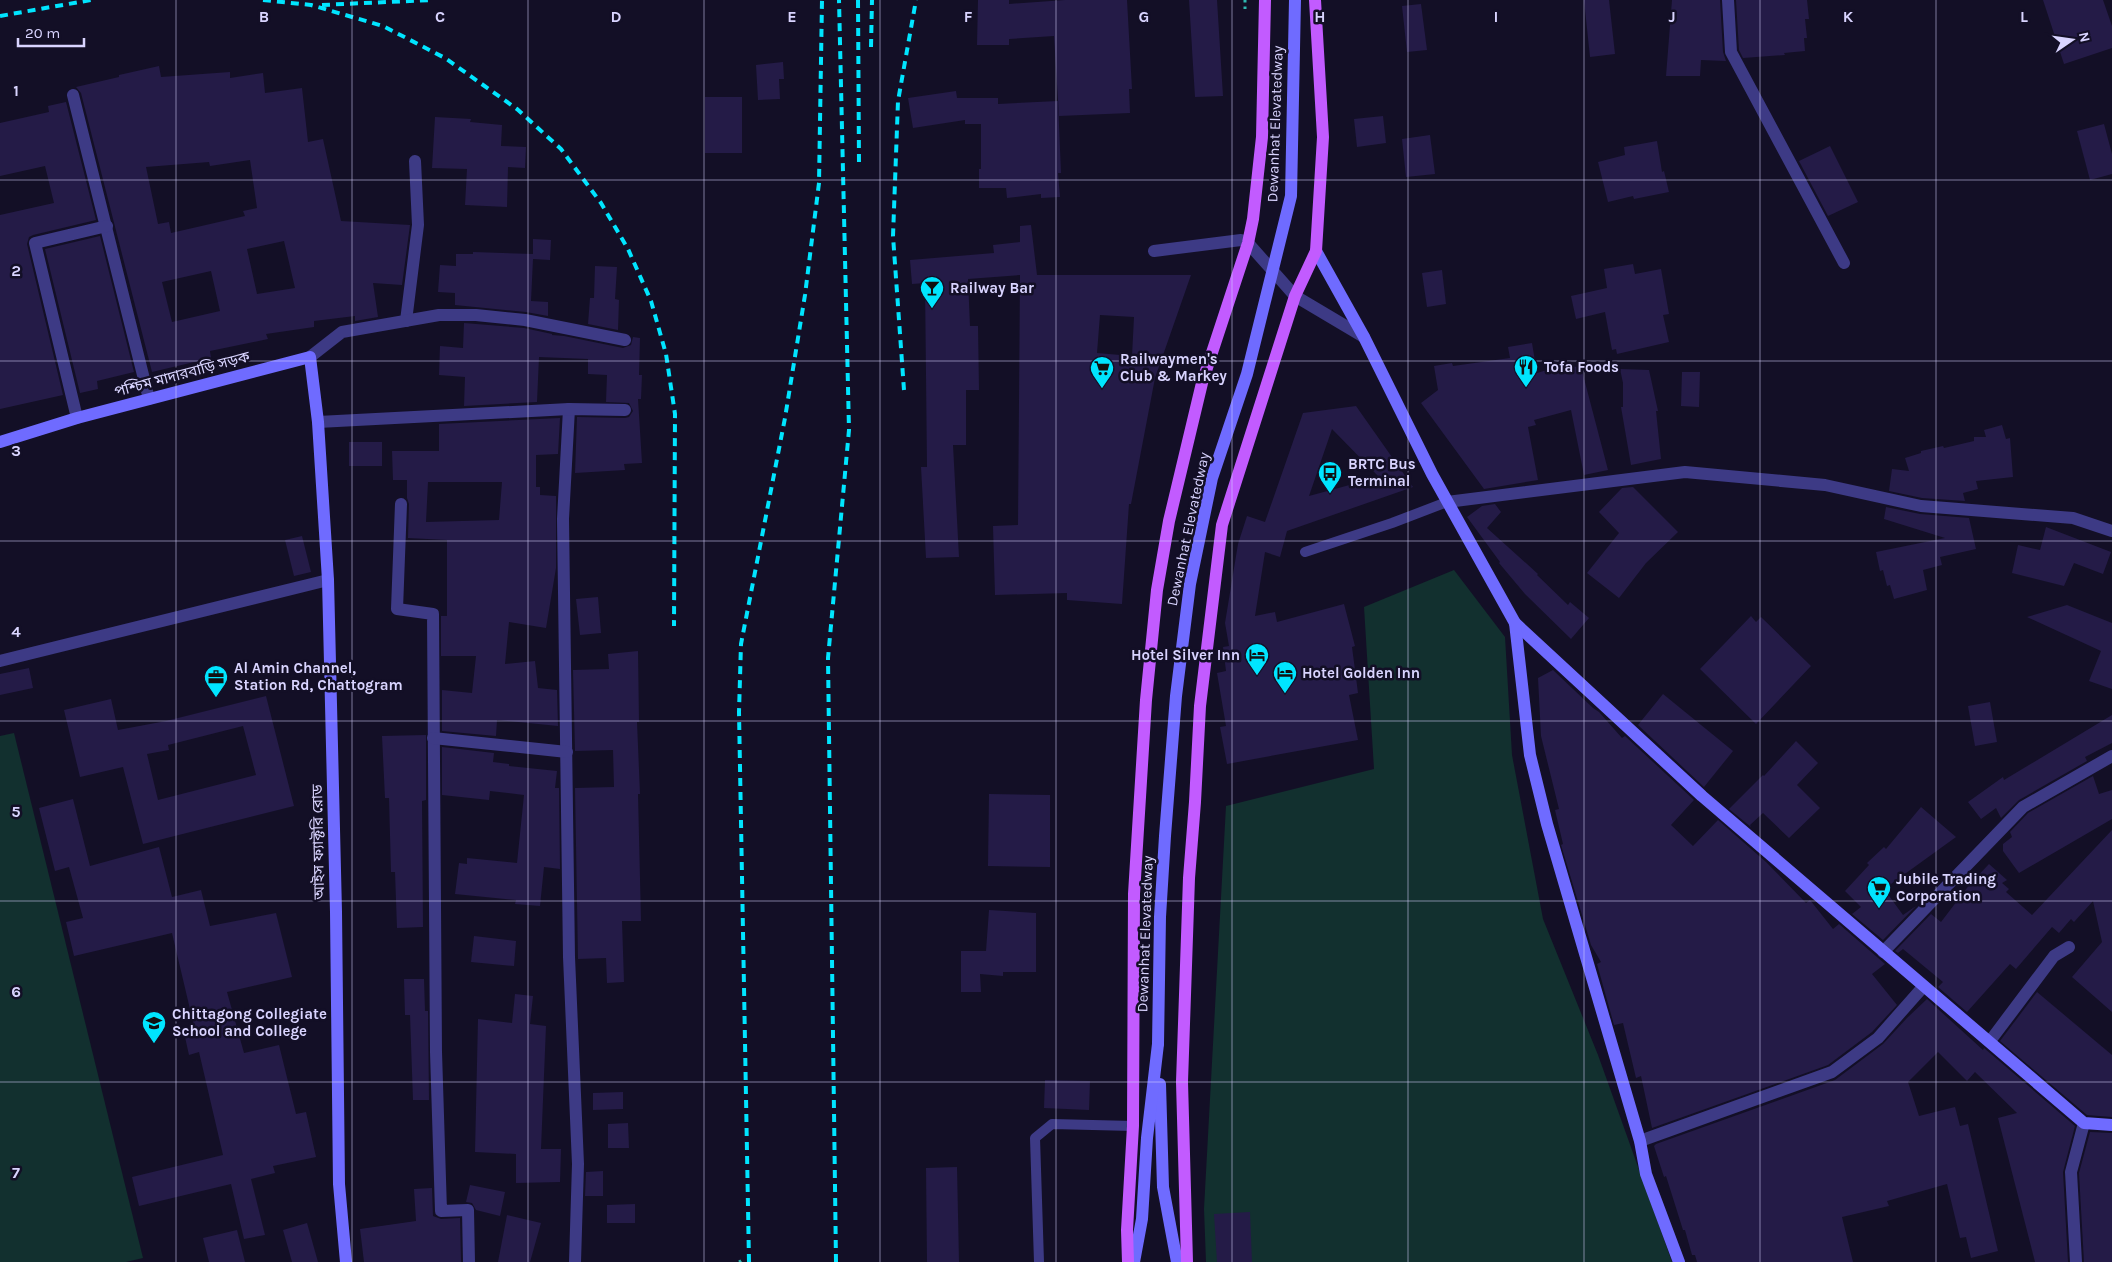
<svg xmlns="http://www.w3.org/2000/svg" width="2112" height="1262" viewBox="0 0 2112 1262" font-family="Karla,'Noto Sans Bengali',sans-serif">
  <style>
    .green { fill: #12302f }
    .building { fill: #241b47; fill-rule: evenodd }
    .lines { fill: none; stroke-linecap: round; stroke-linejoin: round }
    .path { stroke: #2fb8b0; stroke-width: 3; stroke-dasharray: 2.5 4; stroke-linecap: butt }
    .lane { stroke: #3d3a85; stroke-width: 10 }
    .street { stroke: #3d3a85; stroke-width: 12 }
    .secondary { stroke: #6f6bff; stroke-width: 12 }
    .primary { stroke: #c25bff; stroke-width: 12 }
    .rail { stroke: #00e5ff; stroke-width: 4; stroke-dasharray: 8 6; stroke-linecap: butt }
    .secondary-bridge { stroke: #6f6bff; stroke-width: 12 }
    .grid { fill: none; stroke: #d9d4ff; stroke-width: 1; stroke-opacity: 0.55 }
    .labels { text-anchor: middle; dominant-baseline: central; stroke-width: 5; stroke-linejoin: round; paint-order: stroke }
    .street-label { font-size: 15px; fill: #d9d4ff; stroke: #130f26 }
    .poi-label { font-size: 15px; font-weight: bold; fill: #d9d4ff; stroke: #130f26; text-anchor: start }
    .grid-label { font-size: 16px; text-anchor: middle; font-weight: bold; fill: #d9d4ff; stroke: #130f26; stroke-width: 5; stroke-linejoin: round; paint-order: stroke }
  </style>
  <rect width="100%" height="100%" fill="#130f26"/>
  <!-- green -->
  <g class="green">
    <polygon points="1454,570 1505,637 1512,755 1543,919 1598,1055 1672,1262 1206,1262 1204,1209 1226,806 1374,769 1364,607"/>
    <polygon points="14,733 143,1258 126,1262 0,1262 0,736"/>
  </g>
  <!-- building -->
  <g class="building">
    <polygon points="978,0 1009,0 1009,4 1065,0 1127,0 1132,89 1129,89 1130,113 1059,116 1054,36 1009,39 1009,45 977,45"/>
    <polygon points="1189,0 1217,0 1223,96 1195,97"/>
    <polygon points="1584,0 1609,0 1615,54 1590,57"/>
    <polygon points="1672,0 1720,0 1723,52 1726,61 1701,60 1700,76 1666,76"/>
    <polygon points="1736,0 1807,0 1809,19 1805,19 1807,38 1804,38 1805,51 1784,53 1785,55 1743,58 1739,50"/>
    <polygon points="2043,0 2103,0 2112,26 2112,48 2064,64"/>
    <polygon points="1421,4 1427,50 1407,52 1402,6"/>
    <polygon points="783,62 784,79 779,79 780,99 758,100 756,65"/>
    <path d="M159,66L161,77L230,72V78L263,73L265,93L302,88L308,142L323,139L341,221L410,225L402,285L373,283L378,317L355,321V316L314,321V327L266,334L268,339L210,351L211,358L152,372L81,93L76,87L119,77V75ZM250,160L257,208L243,211L245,216L171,233L169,222L158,224L146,167L209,162L210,166ZM284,241L295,288L257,294L247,249ZM211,271L220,311L172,322L162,282Z"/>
    <polygon points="956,91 957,98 998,98 998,104 1058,101 1061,173 1058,173 1060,197 1041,198 1041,194 1007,198 1006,188 979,188 979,169 981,169 981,124 965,124 965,120 913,128 908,98"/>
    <rect x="705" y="97" width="37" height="56"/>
    <polygon points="66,102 96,220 33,235 29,237 27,244 63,395 0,409 0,215 54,203 45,166 0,176 0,123 49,112 48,106"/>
    <polygon points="1383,116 1386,143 1357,147 1354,119"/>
    <polygon points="435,117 471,119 470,122 502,125 501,146 526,147 525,168 508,167 507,207 465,205 467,169 432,168"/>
    <polygon points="2104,124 2112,154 2112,174 2090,180 2077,131"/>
    <polygon points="1430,135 1435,174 1406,177 1402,139"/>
    <polygon points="1657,141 1662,172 1664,171 1669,192 1634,199 1633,196 1608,202 1598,162 1625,155 1624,147"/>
    <polygon points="1830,146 1858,202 1828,216 1799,161"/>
    <path d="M1031,225L1037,275H1191L1155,378L1131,504H1129L1122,604L1067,600V593L995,595L993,526L1018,525L1020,275L968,279L970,326H978L979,390H966V445H953L959,557L926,558L921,467H927L925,283L912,284L910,260L994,253L993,245L1020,242V226ZM1100,315L1134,317L1132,356L1097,353Z"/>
    <polygon points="100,236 134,372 97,381 98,389 80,393 45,249"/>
    <polygon points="533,239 551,240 550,260 533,259 531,301 548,302 548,316 526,312 455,305 455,293 438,292 440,265 456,266 456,254 473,254 473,252 533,254"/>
    <polygon points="1633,264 1635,274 1661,269 1669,314 1663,315 1669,342 1617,354 1616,349 1612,350 1605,312 1576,319 1571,296 1607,288 1604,269"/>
    <polygon points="595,266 617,267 615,299 619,300 618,330 588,324 590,298 594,298"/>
    <polygon points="1442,270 1446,304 1427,307 1422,273"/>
    <polygon points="464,323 524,328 552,334 552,335 564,336 623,348 631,345 633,337 640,338 639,375 642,375 641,399 638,399 642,463 624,464 625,470 575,473 577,417 625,418 629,417 633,411 629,403 606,402 607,375 588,374 588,359 539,357 537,402 464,406 465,377 439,375 440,346 463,348"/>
    <polygon points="1532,343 1537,373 1561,366 1581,367 1608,470 1584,475 1571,410 1534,420 1536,425 1528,427 1538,480 1484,489 1421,403 1438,390 1434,366 1452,363 1453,366 1510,358 1508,347"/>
    <polygon points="1620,369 1649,370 1658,411 1656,411 1661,459 1631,465 1621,407 1623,407 1623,383"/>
    <polygon points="1682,372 1700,372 1699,407 1681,406"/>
    <path d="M1356,406L1413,487L1287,531L1280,557L1265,552L1255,616L1275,612L1277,622L1344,604L1355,646L1352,647L1358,693L1349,695L1358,740L1227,764L1220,727L1226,726L1217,673L1226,671L1223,647L1229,646L1225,623L1238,544L1247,516L1265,522L1303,413ZM1332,429L1379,477L1309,496Z"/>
    <path d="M560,418L558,454L536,455V487H540V495L556,496V568L546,628L509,622L505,664L535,661L538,688L557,690L558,726L497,720L496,736L442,731V690L472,693L476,656H441V616H447V540L408,538L409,504L407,498V480H393L392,451H439V424ZM428,482H502L499,520L426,522Z"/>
    <polygon points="2002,425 2006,439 2010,438 2013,477 1976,481 1978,489 1963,493 1965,501 1922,498 1889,491 1892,469 1909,471 1905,458 1921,453 1921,451 1943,446 1944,448 1974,441 1974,437 1986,437 1984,430"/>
    <rect x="349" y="442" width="33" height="24"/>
    <polygon points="1633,487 1678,532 1646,563 1619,598 1587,573 1619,533 1599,512 1622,488"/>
    <polygon points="1495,504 1501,512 1487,528 1538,574 1537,575 1568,605 1570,602 1589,618 1571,639 1525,594 1499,563 1500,562 1467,517 1482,506"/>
    <polygon points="1886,507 1920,514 1969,518 1976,549 1940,557 1942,565 1923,570 1927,590 1894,599 1890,585 1887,586 1883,570 1880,571 1876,552 1945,538 1884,519"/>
    <polygon points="2046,527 2111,552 2103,574 2074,563 2064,586 2012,573 2018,545 2040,550"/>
    <polygon points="302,536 311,572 294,576 285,540"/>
    <polygon points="598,597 601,633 580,635 576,599"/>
    <polygon points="2067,605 2112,623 2112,689 2089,681 2101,651 2027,617"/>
    <polygon points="1751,616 1756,622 1761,617 1811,666 1756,724 1700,669"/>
    <polygon points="638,651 639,722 637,722 640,794 638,794 641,921 622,921 624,982 607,983 606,958 578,959 575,788 614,787 613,750 575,751 573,670 609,669 608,654"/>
    <polygon points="29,668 33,688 0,695 0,674"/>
    <polygon points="1553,670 1593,708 1599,712 1622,738 1625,736 1694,800 1671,825 1693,846 1718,820 1766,862 1806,903 1810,900 1833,929 1839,924 1885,964 1872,974 1897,1005 1872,1032 1828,1065 1652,1128 1641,1076 1636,1078 1623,1023 1614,1025 1597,964 1601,962 1591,945 1561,845 1563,844 1555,810 1559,809 1541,736 1538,678"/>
    <polygon points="1663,694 1733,751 1704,787 1638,725"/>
    <path d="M266,696L294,806L143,844L123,767L80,777L64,710L111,699L118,730L166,721ZM243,726L256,775L158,800L147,754L169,750L168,745Z"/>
    <polygon points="1990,702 1997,742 1975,746 1968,706"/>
    <polygon points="2112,715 2112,743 2085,757 2087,761 2019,800 2001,818 1996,808 1981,819 1968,802 2003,777 2004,780"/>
    <polygon points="426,735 426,800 422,801 423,927 397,928 395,872 391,872 389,798 385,798 382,736"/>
    <polygon points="1796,741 1818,763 1797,785 1820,808 1789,838 1763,813 1750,825 1751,827 1729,809 1763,775 1764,776"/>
    <polygon points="442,747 494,753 493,762 509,764 509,766 557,771 555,788 559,788 560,869 544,867 540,906 515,904 516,900 455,894 459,863 467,864 467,858 517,863 524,795 490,791 489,800 442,795"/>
    <polygon points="2093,776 2099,794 2112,790 2112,819 2019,873 2003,851 2003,844 2012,837 2010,832 2028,813"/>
    <polygon points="989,794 1050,795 1050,867 988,866"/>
    <polygon points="73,799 90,866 159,847 172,897 201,890 210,926 276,913 292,977 227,992 244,1053 279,1045 296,1114 306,1112 316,1157 273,1166 275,1173 251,1179 265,1235 244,1239 231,1184 139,1206 132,1177 223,1155 199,1052 189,1055 183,1028 194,1026 172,933 74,956 66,922 83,918 69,867 55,871 39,808"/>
    <polygon points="1921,807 1956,837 1884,889 1903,915 1916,906 1883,940 1852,914 1861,907 1845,891 1869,865 1867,863 1884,847 1886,849"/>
    <polygon points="2112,830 2112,1012 2072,977 2102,942 2093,901 2074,922 2071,919 2059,933 2052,927 2016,969 2010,964 1967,1012 1938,987 1943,982 1903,949 1898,953 1895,951 1931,914 1941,922 1970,884 1989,864 2007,880 2002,883 2009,889 2006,892 2032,915"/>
    <polygon points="989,910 1036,913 1036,972 1003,972 1003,976 980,974 981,992 961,992 961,951 986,951"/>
    <polygon points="474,936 516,941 514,966 471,962"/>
    <polygon points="404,979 424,979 425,1011 428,1011 429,1100 413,1100 410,1015 405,1015"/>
    <polygon points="2037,992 2112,1055 2112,1117 2087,1115 2000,1041"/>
    <polygon points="515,994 533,996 530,1024 546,1026 541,1149 561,1149 560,1182 516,1183 516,1154 475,1152 478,1019 512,1023"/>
    <polygon points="1927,999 1983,1050 1984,1048 2075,1126 2063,1172 2068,1262 2035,1262 1998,1118 2017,1113 1975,1072 1967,1081 1938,1052 1908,1082 1919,1116 1955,1107 1960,1126 1968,1124 1998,1251 1971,1258 1966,1237 1960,1238 1947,1184 1887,1201 1889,1206 1842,1217 1853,1262 1697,1262 1695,1255 1692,1255 1685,1230 1683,1230 1666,1176 1664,1177 1654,1146 1656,1144 1835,1080 1883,1044 1907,1018"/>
    <polygon points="1045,1080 1090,1081 1089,1110 1044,1108"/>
    <polygon points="623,1092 623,1109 593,1110 593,1093"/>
    <polygon points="628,1123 629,1148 608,1148 608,1124"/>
    <polygon points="2090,1132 2112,1133 2112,1262 2084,1262 2079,1173"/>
    <polygon points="957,1167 959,1262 927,1262 926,1168"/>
    <polygon points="603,1171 603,1196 585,1196 586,1172"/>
    <polygon points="470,1185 505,1192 500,1216 476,1210 472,1203 466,1202"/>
    <polygon points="432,1188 433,1216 441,1219 460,1218 461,1262 364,1262 360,1229 416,1221 414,1189"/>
    <polygon points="635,1204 635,1223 607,1223 607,1205"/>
    <polygon points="1250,1212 1252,1262 1217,1262 1214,1214"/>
    <polygon points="507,1215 541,1223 530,1262 498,1262"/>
    <polygon points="307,1223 318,1262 292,1262 283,1230"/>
    <polygon points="237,1230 245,1262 209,1262 203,1238"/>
  </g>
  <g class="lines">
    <!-- path -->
    <g class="path">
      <polyline points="1245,0 1245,9"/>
      <polyline points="739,1262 744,1259"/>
    </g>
    <!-- lane -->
    <g class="lane">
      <polyline points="1305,552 1392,523 1447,502"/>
      <polyline points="1039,1262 1035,1138 1052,1124 1133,1126"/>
    </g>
    <!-- street -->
    <g class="street">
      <polyline points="1728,0 1731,52 1844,263"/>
      <polyline points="73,95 149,399"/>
      <polyline points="1154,251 1241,240 1248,243 1295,296 1364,337"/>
      <polyline points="406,321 418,225 415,161"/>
      <polyline points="310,357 342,332 439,315 476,315 525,320 625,340"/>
      <polyline points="569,409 563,519 569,957 578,1164 575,1262"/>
      <polyline points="77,418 35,243 107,226"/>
      <polyline points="318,422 569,409 625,410"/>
      <polyline points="1447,502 1685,472 1825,485 1921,506 2073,518 2112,531"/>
      <polyline points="401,504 397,609 433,614 436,1052 441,1211 468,1210 469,1262"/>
      <polyline points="0,661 328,580"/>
      <polyline points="433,738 567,752"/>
      <polyline points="1883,952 2023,807 2112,756"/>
      <polyline points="1990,1041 2054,956 2069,947"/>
      <polyline points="1640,1141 1832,1072 1878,1038 1923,987"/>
      <polyline points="2076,1262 2071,1172 2084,1123"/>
    </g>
    <!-- secondary -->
    <g class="secondary">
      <polyline points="1316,251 1364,337 1432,474 1515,623 1702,796 2084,1123 2112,1125"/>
      <polyline points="0,442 77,418 310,357 318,422 328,580 336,912 339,1184 346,1262"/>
      <polyline points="1515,623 1530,755 1547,824 1640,1141 1646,1174 1679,1262"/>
      <polyline points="1160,1084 1163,1187 1177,1262"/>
      <polyline points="1134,1262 1142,1219 1147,1138 1158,1044"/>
    </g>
    <!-- primary -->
    <g class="primary">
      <polyline points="1128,1262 1127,1230 1133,1126 1134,894 1146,700 1157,590 1169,521 1202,383 1248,243 1253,219 1262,137 1265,0"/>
      <polyline points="1187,1262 1182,1082 1189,878 1195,802 1200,706 1222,525 1295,296 1316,251 1323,137 1315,0"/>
    </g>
    <!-- rail -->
    <g class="rail">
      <polyline points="263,0 311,5 383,26 445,58 517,109 561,149 601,203 628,249 651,301 666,354 675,414 674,626"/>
      <polyline points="858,0 859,164"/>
      <polyline points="322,5 432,0"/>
      <polyline points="0,16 91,0"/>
      <polyline points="871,47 872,0"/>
      <polyline points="904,390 893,236 898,101 916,0"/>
      <polyline points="749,1262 739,712 741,644 785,418 805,295 819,183 822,0"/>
      <polyline points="836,1262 828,658 849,430 839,0"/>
    </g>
    <!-- secondary-bridge -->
    <polyline class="secondary-bridge" points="1158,1044 1160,917 1165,836 1176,696 1190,584 1212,478 1247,374 1291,196 1295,0"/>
  </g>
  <!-- grid -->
  <path class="grid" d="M176,0V1262M352,0V1262M528,0V1262M704,0V1262M880,0V1262M1056,0V1262M1232,0V1262M1408,0V1262M1584,0V1262M1760,0V1262M1936,0V1262M0,180H2112M0,361H2112M0,541H2112M0,721H2112M0,901H2112M0,1082H2112"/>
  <!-- icons -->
  <defs>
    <g id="bar-pin" transform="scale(1.25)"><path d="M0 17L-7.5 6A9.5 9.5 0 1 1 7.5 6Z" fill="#00e5ff" stroke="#130f26"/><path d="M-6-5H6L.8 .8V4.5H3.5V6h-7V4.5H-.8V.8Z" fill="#111"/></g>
    <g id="restaurant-pin" transform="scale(1.25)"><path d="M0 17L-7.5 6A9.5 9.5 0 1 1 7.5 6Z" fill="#00e5ff" stroke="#130f26"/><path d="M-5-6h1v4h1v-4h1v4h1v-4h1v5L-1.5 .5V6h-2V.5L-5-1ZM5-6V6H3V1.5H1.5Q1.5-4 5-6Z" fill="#111"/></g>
    <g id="supermarket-pin" transform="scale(1.25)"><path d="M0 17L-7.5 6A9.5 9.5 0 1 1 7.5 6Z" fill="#00e5ff" stroke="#130f26"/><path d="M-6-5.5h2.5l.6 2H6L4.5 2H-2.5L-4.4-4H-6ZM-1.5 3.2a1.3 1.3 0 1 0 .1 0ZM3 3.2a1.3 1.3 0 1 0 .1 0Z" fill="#111"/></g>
    <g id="bus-pin" transform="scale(1.25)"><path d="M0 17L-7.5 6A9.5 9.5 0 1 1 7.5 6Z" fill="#00e5ff" stroke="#130f26"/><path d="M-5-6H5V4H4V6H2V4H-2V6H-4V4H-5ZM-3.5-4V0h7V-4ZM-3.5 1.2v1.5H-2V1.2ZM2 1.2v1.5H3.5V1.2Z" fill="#111"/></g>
    <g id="hotel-pin" transform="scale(1.25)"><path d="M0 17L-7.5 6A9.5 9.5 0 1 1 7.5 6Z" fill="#00e5ff" stroke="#130f26"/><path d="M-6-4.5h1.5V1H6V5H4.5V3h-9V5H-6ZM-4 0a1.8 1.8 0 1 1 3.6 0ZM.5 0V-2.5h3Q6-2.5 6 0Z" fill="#111"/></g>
    <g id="office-pin" transform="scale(1.25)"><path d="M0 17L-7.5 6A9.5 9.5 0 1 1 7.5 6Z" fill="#00e5ff" stroke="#130f26"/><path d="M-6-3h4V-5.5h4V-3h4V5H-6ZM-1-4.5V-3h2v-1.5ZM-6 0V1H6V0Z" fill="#111"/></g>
    <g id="school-pin" transform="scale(1.25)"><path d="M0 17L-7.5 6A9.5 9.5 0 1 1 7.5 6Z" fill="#00e5ff" stroke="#130f26"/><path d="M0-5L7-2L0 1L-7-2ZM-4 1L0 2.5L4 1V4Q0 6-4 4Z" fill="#111"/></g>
  </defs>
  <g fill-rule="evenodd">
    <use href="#bar-pin" x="932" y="288"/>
    <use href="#restaurant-pin" x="1526" y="367"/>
    <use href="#supermarket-pin" x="1102" y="368"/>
    <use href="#bus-pin" x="1330" y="473"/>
    <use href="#hotel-pin" x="1257" y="655"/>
    <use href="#hotel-pin" x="1285" y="673"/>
    <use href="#office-pin" x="216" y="677"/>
    <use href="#supermarket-pin" x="1879" y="888"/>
    <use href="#school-pin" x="154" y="1023"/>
  </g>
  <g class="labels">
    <!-- street labels -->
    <g class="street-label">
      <text transform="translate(1275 124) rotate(-88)">Dewanhat Elevatedway</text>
      <text transform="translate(182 374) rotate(-15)">পশ্চিম মাদারবাড়ি সড়ক</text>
      <text transform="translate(1188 529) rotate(-78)">Dewanhat Elevatedway</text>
      <text transform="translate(318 842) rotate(-91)">আইস ফ্যাক্টরি রোড</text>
      <text transform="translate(1145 934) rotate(-88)">Dewanhat Elevatedway</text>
    </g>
    <!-- poi labels -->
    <g class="poi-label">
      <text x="950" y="288">Railway Bar</text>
      <text x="1120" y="359">Railwaymen's<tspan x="1120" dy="17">Club &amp; Markey</tspan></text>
      <text x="1544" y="367">Tofa Foods</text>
      <text x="1348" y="464">BRTC Bus<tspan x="1348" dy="17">Terminal</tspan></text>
      <text x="1240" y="655" text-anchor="end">Hotel Silver Inn</text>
      <text x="234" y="668">Al Amin Channel,<tspan x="234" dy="17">Station Rd, Chattogram</tspan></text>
      <text x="1302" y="673">Hotel Golden Inn</text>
      <text x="1896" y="879">Jubile Trading<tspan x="1896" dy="17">Corporation</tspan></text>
      <text x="172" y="1014">Chittagong Collegiate<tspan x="172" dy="17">School and College</tspan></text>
    </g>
  </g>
  <g class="grid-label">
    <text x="264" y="22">B</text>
    <text x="440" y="22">C</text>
    <text x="616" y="22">D</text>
    <text x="792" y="22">E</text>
    <text x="968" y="22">F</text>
    <text x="1144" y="22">G</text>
    <text x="1320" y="22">H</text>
    <text x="1496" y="22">I</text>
    <text x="1672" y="22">J</text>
    <text x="1848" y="22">K</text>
    <text x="2024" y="22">L</text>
    <text x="16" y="96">1</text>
    <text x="16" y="276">2</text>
    <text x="16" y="456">3</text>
    <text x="16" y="637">4</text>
    <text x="16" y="817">5</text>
    <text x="16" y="997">6</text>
    <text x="16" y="1178">7</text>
  </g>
  <!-- north arrow -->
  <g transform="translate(2072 40) rotate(77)" stroke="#130f26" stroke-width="4" paint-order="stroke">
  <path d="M0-4L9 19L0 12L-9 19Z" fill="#d9d4ff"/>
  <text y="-8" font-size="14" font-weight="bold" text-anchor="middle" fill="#d9d4ff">N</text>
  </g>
  <!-- scale -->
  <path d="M18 38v8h66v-8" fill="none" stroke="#d9d4ff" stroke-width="2.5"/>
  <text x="25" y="38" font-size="15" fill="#d9d4ff" stroke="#130f26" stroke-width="4" paint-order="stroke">20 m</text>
</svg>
